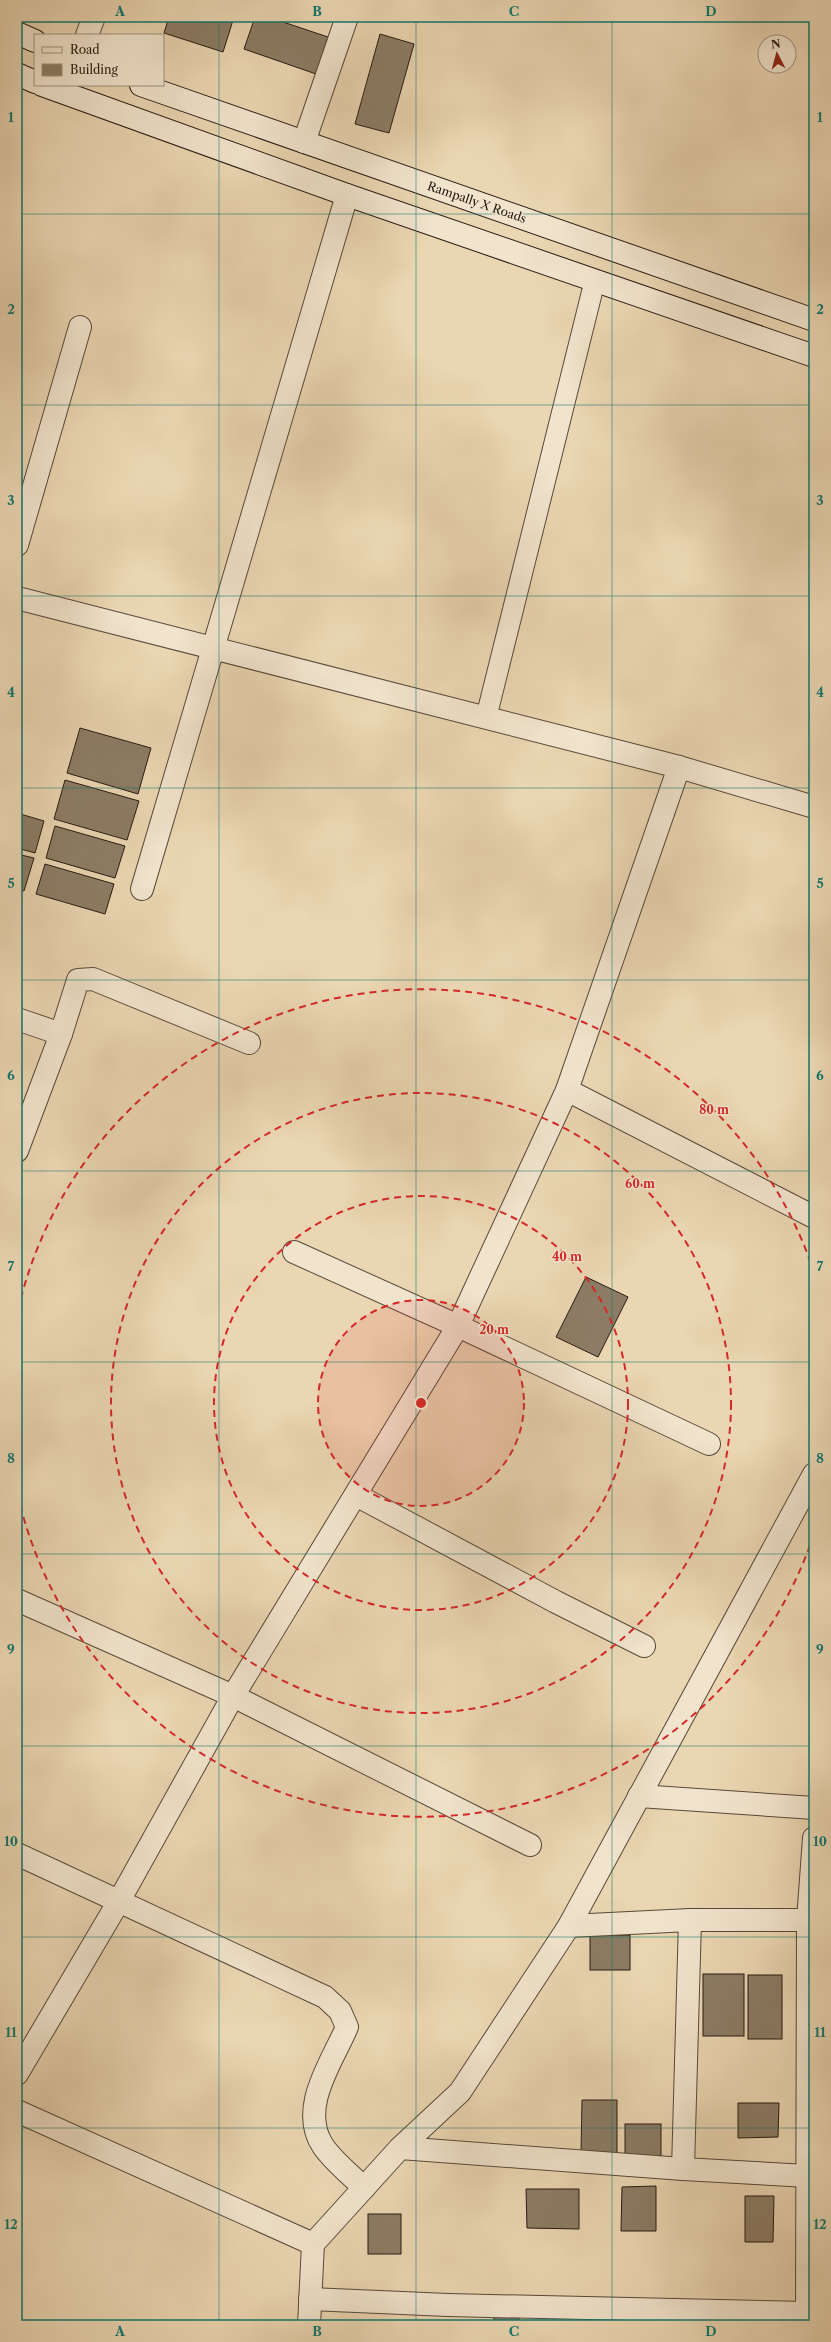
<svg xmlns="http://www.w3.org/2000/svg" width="831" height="2342" viewBox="0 0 831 2342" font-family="'Libre Caslon Text',serif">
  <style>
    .building { fill: #8c7c65; stroke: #271a11 }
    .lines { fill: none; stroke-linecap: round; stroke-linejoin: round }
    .lane-casing { stroke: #584939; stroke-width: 22 }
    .street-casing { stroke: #584939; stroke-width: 24 }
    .secondary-casing { stroke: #271a11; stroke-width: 24 }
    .lane { stroke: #f1e4cd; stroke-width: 20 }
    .street { stroke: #f1e4cd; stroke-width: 22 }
    .secondary { stroke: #f1e4cd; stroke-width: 22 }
    .grid { fill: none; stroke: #0f766e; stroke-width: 1; stroke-opacity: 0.55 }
    .ring { fill: none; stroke: #d62828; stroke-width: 2; stroke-dasharray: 7 5 }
    .labels { text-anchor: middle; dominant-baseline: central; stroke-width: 3; stroke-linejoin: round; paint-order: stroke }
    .street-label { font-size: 12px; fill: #271a11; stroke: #f1e4cd }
    .centre { fill: #d62828; stroke: #f1e4cd; stroke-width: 2 }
    .ring-label { font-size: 12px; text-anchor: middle; font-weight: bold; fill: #d62828; stroke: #f1e4cd; stroke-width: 3; stroke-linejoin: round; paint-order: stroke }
    .neatline { fill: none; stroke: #0f766e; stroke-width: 1.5 }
    .grid-label { font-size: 13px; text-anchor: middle; font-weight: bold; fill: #0f766e }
  </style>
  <rect width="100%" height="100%" fill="#ead6b2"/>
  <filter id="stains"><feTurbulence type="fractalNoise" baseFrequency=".005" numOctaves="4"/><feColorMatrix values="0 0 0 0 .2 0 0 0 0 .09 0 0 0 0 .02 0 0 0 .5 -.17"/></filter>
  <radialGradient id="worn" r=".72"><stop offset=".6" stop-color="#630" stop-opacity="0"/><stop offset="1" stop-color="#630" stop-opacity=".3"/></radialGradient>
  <!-- building -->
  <g class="building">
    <polygon points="169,17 234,17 223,52 164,33"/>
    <polygon points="255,17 268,17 328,37 316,74 244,49"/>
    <polygon points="380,34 414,44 389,133 355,124"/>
    <polygon points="80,728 151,748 138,794 67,773"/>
    <polygon points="65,780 139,801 127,840 54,819"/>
    <polygon points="17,813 44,821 35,853 17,848"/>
    <polygon points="55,826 125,846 115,878 46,858"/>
    <polygon points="17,854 34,858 24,891 17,888"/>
    <polygon points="45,864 114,884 105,914 36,894"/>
    <polygon points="586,1277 628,1297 598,1357 556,1337"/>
    <rect x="590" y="1935" width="40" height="35"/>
    <rect x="703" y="1974" width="41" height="62"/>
    <rect x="748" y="1975" width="34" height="64"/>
    <polygon points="582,2100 617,2100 617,2154 581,2153"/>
    <polygon points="738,2103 779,2103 778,2137 738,2138"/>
    <rect x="625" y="2124" width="36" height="33"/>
    <polygon points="656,2186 656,2231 621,2231 622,2187"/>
    <polygon points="526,2189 579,2189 579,2229 527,2228"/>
    <polygon points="745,2196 774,2196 773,2242 745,2242"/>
    <rect x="368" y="2214" width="33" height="40"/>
    <polygon points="494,2312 519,2313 519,2325 494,2325"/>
    <polygon points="525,2321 552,2321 553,2325 525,2325"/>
    <rect x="617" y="2322" width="32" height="3"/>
  </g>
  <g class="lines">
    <!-- lane casing -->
    <g class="lane-casing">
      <polyline id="lane" points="486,718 595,280"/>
    </g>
    <!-- street casing -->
    <g class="street-casing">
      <g id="street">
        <polyline points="87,35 94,17"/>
        <polyline points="304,142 347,17"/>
        <polyline points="17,545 80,327"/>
        <polyline points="17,598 679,767 814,807"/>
        <polyline points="142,889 347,195"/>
        <polyline points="17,1019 61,1034"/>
        <polyline points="567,1090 814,1217"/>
        <polyline points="17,1151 61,1034 78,980 93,979 249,1043"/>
        <polyline points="294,1252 458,1326 709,1444"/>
        <polyline points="356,1495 556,1602 644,1646"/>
        <polyline points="17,1600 233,1696 530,1845"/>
        <polyline points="639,1796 814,1808"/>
        <path d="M17,1854L325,1997L340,2011L347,2027C332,2062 298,2108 323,2146C333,2161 351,2175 364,2188"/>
        <polyline points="569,1926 690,1920 808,1920"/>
        <polyline points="17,2074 119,1901 233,1696 458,1326 567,1090 679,767"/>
        <polyline points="17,2111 313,2244"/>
        <polyline points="400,2148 683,2169 808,2176"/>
        <polyline points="683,2169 690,1920"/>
        <polyline points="310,2299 448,2305 808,2313"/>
        <polyline points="309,2325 313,2244 400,2148 460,2092 569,1926 814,1474"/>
        <polyline points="807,2325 808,1920 814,1838"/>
      </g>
    </g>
    <!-- secondary casing -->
    <g class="secondary-casing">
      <g id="secondary">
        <polyline points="17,33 35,41"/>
        <polyline points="17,74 35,82"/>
        <polyline points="42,85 347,195 814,356"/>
        <polyline points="141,85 814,320"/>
      </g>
    </g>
    <!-- lane -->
    <use href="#lane" class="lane"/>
    <!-- street -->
    <use href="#street" class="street"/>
    <!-- secondary -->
    <use href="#secondary" class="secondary"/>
  </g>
  <!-- grid -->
  <path class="grid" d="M219,17V2325M416,17V2325M612,17V2325M17,214H814M17,405H814M17,596H814M17,788H814M17,980H814M17,1171H814M17,1362H814M17,1554H814M17,1746H814M17,1937H814M17,2128H814"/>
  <!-- distance rings -->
  <circle cx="421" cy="1403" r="103" fill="#d62828" fill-opacity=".12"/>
  <g class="ring">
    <circle cx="421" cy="1403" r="103"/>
    <circle cx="421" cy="1403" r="207"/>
    <circle cx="421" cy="1403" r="310"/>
    <path d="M814 1534A414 414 0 0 1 18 1496M18 1310A414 414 0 0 1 814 1272"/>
  </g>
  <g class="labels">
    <!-- street labels -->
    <g class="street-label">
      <text transform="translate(477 202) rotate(19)">Rampally X Roads</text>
    </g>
  </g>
  <circle cx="421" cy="1403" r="6" class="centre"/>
  <g class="ring-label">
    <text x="714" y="1114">80 m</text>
    <text x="640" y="1188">60 m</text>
    <text x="567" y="1261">40 m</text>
    <text x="494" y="1334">20 m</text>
  </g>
  <!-- margin -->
  <rect width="831" height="2342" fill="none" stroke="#ead6b2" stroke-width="44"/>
  <!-- legend -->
  <rect x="34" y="34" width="130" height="52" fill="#f1e4cd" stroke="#a09382"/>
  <rect x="42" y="47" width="20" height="6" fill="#f1e4cd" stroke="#a09382"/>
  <text x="70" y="54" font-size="12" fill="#271a11">Road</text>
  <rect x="42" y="64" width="20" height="12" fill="#8c7c65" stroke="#a09382"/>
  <text x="70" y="74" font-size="12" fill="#271a11">Building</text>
  <!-- north arrow -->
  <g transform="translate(777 54) rotate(354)"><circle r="19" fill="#f1e4cd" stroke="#a09382"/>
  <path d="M0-3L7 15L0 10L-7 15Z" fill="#8f2418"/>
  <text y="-6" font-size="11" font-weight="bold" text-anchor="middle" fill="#271a11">N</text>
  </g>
  <rect x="22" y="22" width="787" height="2298" class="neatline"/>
  <g class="grid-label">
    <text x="120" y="16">A</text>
    <text x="317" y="16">B</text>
    <text x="514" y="16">C</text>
    <text x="711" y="16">D</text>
    <text x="11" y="122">1</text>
    <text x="820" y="122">1</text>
    <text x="11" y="314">2</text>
    <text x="820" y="314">2</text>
    <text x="11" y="505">3</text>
    <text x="820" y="505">3</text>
    <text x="11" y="697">4</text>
    <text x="820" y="697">4</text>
    <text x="11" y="888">5</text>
    <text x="820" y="888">5</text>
    <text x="11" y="1080">6</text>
    <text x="820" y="1080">6</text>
    <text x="11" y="1271">7</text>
    <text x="820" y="1271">7</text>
    <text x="11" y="1463">8</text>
    <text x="820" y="1463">8</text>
    <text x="11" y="1654">9</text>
    <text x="820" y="1654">9</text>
    <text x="11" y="1846">10</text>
    <text x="820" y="1846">10</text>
    <text x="11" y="2037">11</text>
    <text x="820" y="2037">11</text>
    <text x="11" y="2229">12</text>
    <text x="820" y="2229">12</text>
    <text x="120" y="2336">A</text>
    <text x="317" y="2336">B</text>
    <text x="514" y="2336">C</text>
    <text x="711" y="2336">D</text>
  </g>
  <rect width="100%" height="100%" filter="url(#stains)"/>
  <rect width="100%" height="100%" fill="url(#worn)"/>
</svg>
